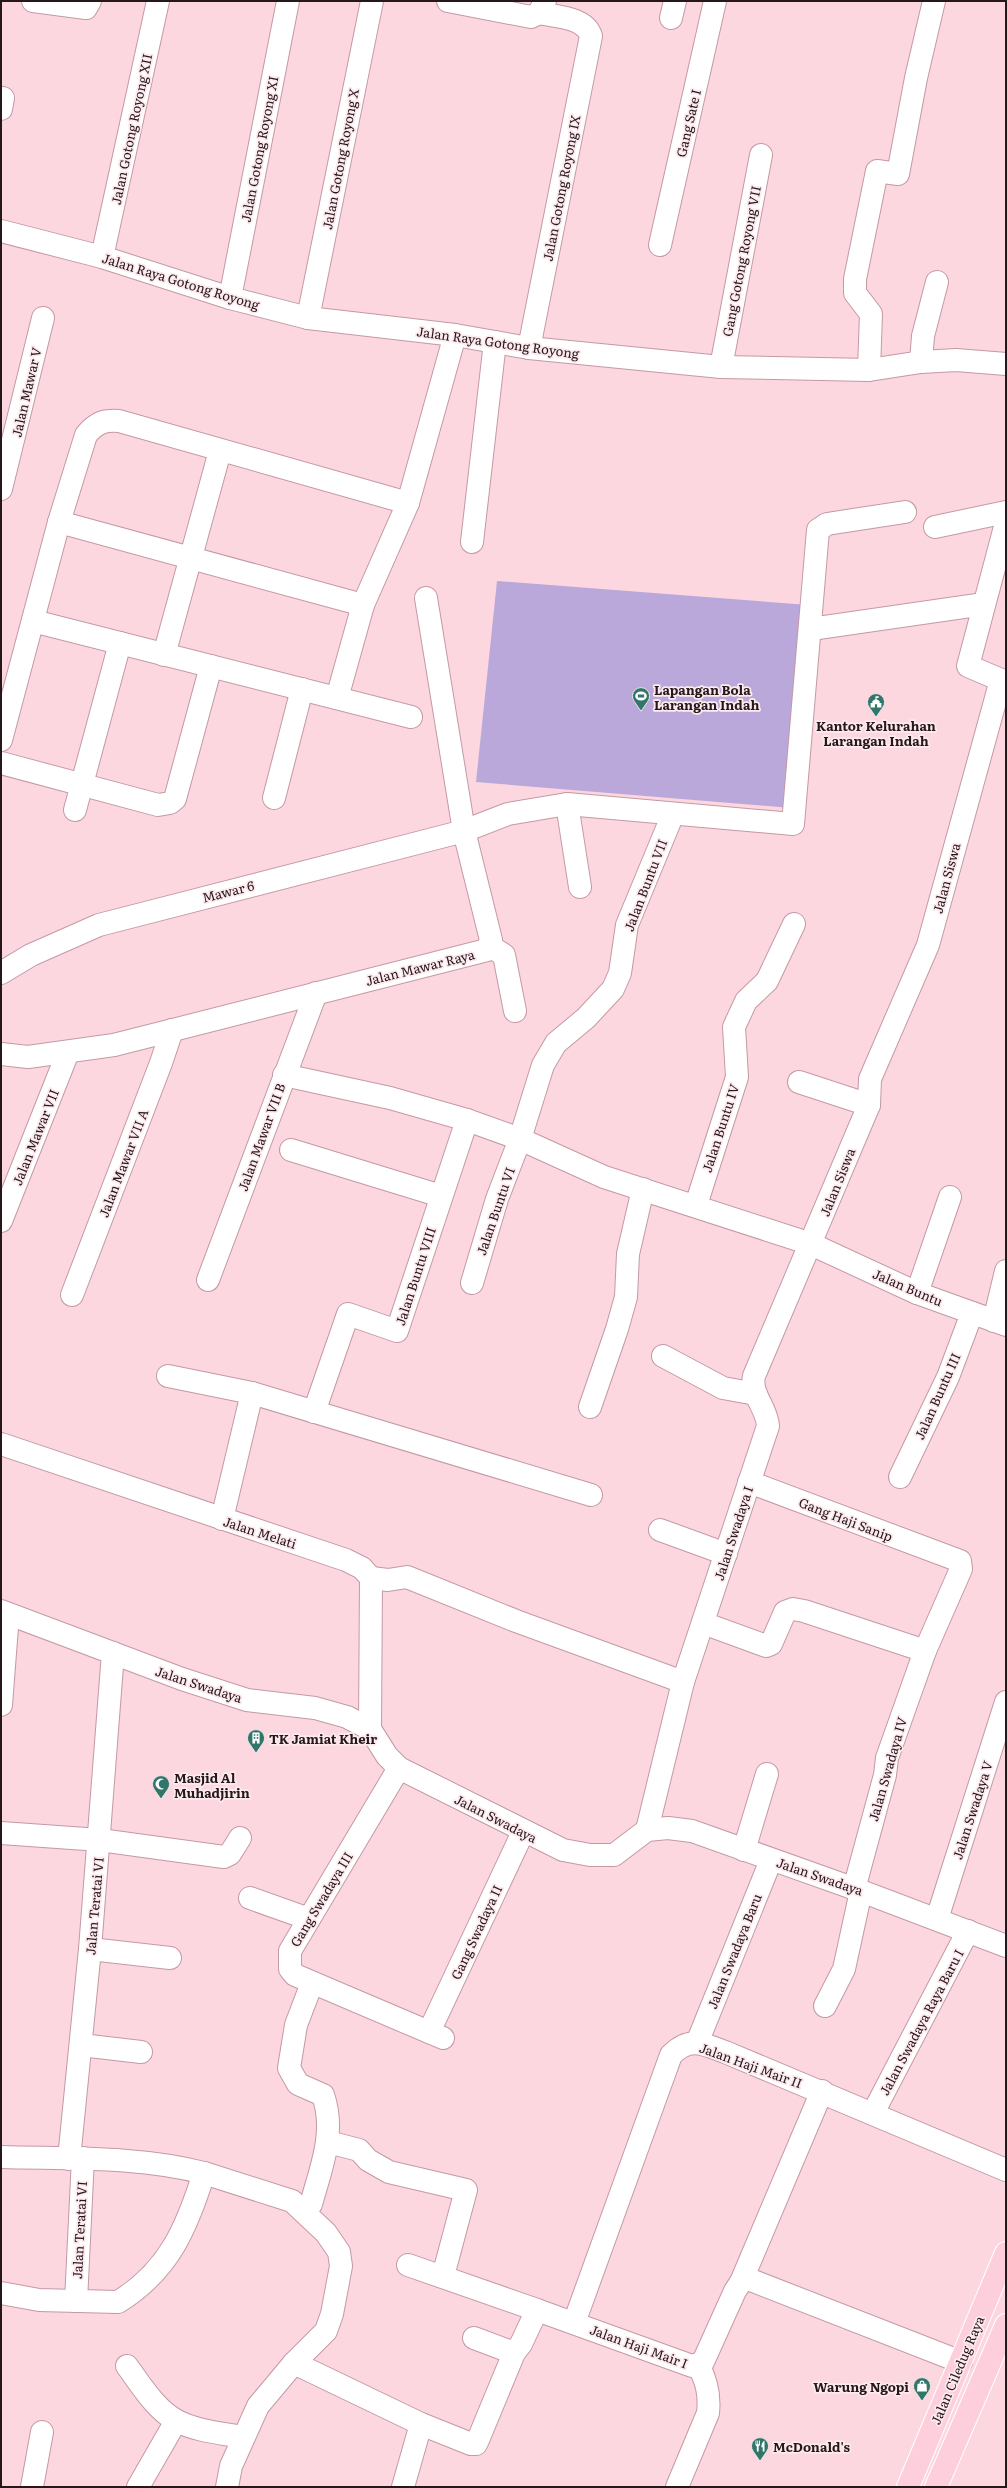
<svg xmlns="http://www.w3.org/2000/svg" width="1007" height="2488" viewBox="0 0 1007 2488" font-family="Literata,serif">
  <style>
    .pitch { fill: #baa8da }
    .lines { fill: none; stroke-linecap: round; stroke-linejoin: round }
    .minor-casing { stroke: #c499a4; stroke-width: 24 }
    .major-casing { stroke: #fff; stroke-width: 24 }
    .minor { stroke: #fff; stroke-width: 22 }
    .major { stroke: #fdcfdc; stroke-width: 22 }
    .labels { text-anchor: middle; dominant-baseline: central; stroke-width: 3.5; stroke-linejoin: round; paint-order: stroke }
    .street-label { font-size: 13px; fill: #26171b; stroke: #fceaee }
    .poi-label { font-size: 13px; font-weight: bold; fill: #26171b; stroke: #fceaee; text-anchor: start }
  </style>
  <rect width="100%" height="100%" fill="#fcd7e0"/>
  <!-- pitch -->
  <polygon class="pitch" points="497,581 809,605 791,808 476,782"/>
  <g class="lines">
    <!-- minor casing -->
    <g class="minor-casing">
      <g id="minor">
        <polyline points="33,1 86,8 90,1"/>
        <polyline points="448,1 531,17 539,13 545,1"/>
        <polyline points="671,18 675,1"/>
        <polyline points="1,109 3,98"/>
        <polyline points="1,231 102,257 230,298 308,318 455,335 529,348 721,367 869,370 921,362 956,360 1006,364"/>
        <polyline points="660,245 715,1"/>
        <polyline points="102,257 158,1"/>
        <polyline points="230,298 288,1"/>
        <polyline points="308,318 372,1"/>
        <path d="M529,348L591,36C585,17 557,17 539,13"/>
        <polyline points="921,362 923,336 937,282"/>
        <polyline points="721,367 761,155"/>
        <polyline points="869,370 871,314 855,293 855,279 877,171 898,174 916,78 934,1"/>
        <polyline points="1,489 43,318"/>
        <polyline points="59,522 363,605"/>
        <polyline points="935,527 1006,512"/>
        <polyline points="472,542 495,342"/>
        <polyline points="33,621 411,717"/>
        <polyline points="811,629 984,604"/>
        <polyline points="164,655 220,451"/>
        <polyline points="337,698 363,605 408,503 455,335"/>
        <path d="M1,740L59,522L86,435C96,423 103,420 119,421L408,503"/>
        <polyline points="1,763 158,805 170,803 175,799 211,666"/>
        <polyline points="274,798 302,689"/>
        <polyline points="567,804 580,887"/>
        <polyline points="75,810 120,643"/>
        <polyline points="490,946 504,955 515,1011"/>
        <polyline points="1,973 31,955 99,925 464,831 508,814 567,804 793,824 818,530 827,524 905,512"/>
        <polyline points="1,1054 28,1057 114,1045 487,950 491,940 464,831 426,598"/>
        <polyline points="284,1075 390,1098 467,1120 520,1139 604,1177 811,1244 917,1293 1006,1325"/>
        <polyline points="799,1082 869,1105"/>
        <polyline points="291,1150 441,1196"/>
        <polyline points="696,1205 737,1077 734,1027 746,1001 767,981 794,924"/>
        <polyline points="1,1221 68,1052"/>
        <polyline points="208,1280 316,993"/>
        <polyline points="472,1283 497,1199 520,1139 543,1065 556,1043 586,1018 613,989 620,973 627,925 673,814"/>
        <polyline points="917,1293 950,1197"/>
        <polyline points="72,1295 161,1063 172,1030"/>
        <polyline points="994,1321 1006,1271"/>
        <polyline points="663,1356 723,1388 756,1394"/>
        <polyline points="168,1376 252,1393 222,1519"/>
        <polyline points="252,1393 591,1495"/>
        <polyline points="590,1407 617,1329 626,1297 628,1254 643,1189"/>
        <polyline points="314,1412 348,1314 397,1331 467,1120"/>
        <polyline points="1,1444 346,1560 362,1568 371,1578 370,1729"/>
        <polyline points="900,1477 948,1377 972,1313"/>
        <polyline points="749,1482 960,1561 961,1569 925,1651 887,1758 885,1775 854,1889"/>
        <polyline points="660,1530 726,1554"/>
        <polyline points="371,1578 388,1580 407,1577 516,1621 683,1682"/>
        <polyline points="1,1611 182,1679 247,1700 315,1708 347,1717 370,1729 387,1756 399,1768 563,1850 590,1855 614,1855 647,1830 668,1828 692,1831 861,1891 1006,1946"/>
        <polyline points="703,1623 766,1646 771,1644 785,1612 793,1609 804,1611 925,1651"/>
        <polyline points="1,1705 8,1614"/>
        <polyline points="399,1768 290,1951 290,1969 295,1975 443,2038"/>
        <path d="M647,1830L683,1682L768,1426C767,1407 750,1395 754,1376L869,1105L870,1079L928,945L1001,680L968,666L1006,523"/>
        <polyline points="1,1833 100,1840 224,1857 230,1854 240,1838"/>
        <polyline points="744,1850 767,1774"/>
        <polyline points="250,1898 309,1919"/>
        <polyline points="937,1919 1006,1702"/>
        <polyline points="90,1949 170,1958"/>
        <polyline points="825,2006 844,1969 861,1891"/>
        <polyline points="429,2032 523,1832"/>
        <polyline points="697,2043 771,1860"/>
        <polyline points="81,2045 141,2052"/>
        <polyline points="873,2113 968,1931"/>
        <polyline points="328,2142 359,2150 368,2160 389,2172 466,2190 443,2276"/>
        <path d="M1,2157C68,2159 139,2156 204,2173C187,2227 169,2271 118,2302L39,2300L1,2293"/>
        <polyline points="69,2159 90,1949 113,1653"/>
        <polyline points="204,2173 292,2201 326,2233 339,2252 341,2266 332,2314 326,2331 294,2363 258,2406 231,2466 227,2487"/>
        <path d="M304,2212L311,2204C321,2168 336,2132 323,2095L298,2084L289,2068L296,2025L312,1983"/>
        <polyline points="408,2265 537,2310"/>
        <polyline points="741,2282 822,2091"/>
        <polyline points="76,2301 83,2158"/>
        <path d="M574,2323L671,2055C690,2036 703,2044 725,2052L1006,2170"/>
        <polyline points="474,2338 514,2353 521,2344 537,2310 692,2366 703,2362 735,2291 741,2282 748,2279 961,2362"/>
        <polyline points="294,2363 421,2424 471,2444 476,2444 478,2440 514,2353"/>
        <path d="M127,2366C141,2385 156,2410 177,2421C196,2431 221,2433 243,2437"/>
        <polyline points="32,2487 42,2432"/>
        <polyline points="138,2487 176,2421"/>
        <polyline points="403,2487 421,2424"/>
        <path d="M677,2487L708,2413C710,2395 707,2381 698,2365"/>
      </g>
    </g>
    <!-- major casing -->
    <g class="major-casing">
      <g id="major">
        <polyline points="908,2487 1006,2253"/>
        <polyline points="936,2487 1006,2325"/>
      </g>
    </g>
    <!-- minor -->
    <use href="#minor" class="minor"/>
    <!-- major -->
    <use href="#major" class="major"/>
  </g>
  <!-- icons -->
  <defs>
    <g id="stadium-pin" transform="scale(0.9)"><path d="M0 17L-7.5 6A9.5 9.5 0 1 1 7.5 6Z" fill="#31766b" stroke="#fceaee"/><path d="M0-5a6.5 5 0 1 0 0 10a6.5 5 0 1 0 0-10ZM-3.5-1.8h7v3.6h-7Z" fill="#fff"/></g>
    <g id="civic-pin" transform="scale(0.9)"><path d="M0 17L-7.5 6A9.5 9.5 0 1 1 7.5 6Z" fill="#31766b" stroke="#fceaee"/><path d="M-.6-6.5H3V-4.5H.6V-3L4-1V1h2V6H-6V1h2V-1L-.6-3ZM-1.2 2.5V6h2.4V2.5Z" fill="#fff"/></g>
    <g id="building-pin" transform="scale(0.9)"><path d="M0 17L-7.5 6A9.5 9.5 0 1 1 7.5 6Z" fill="#31766b" stroke="#fceaee"/><path d="M-4-6H4V6H1V3H-1V6H-4ZM-2.5-4.3h1.7v1.8h-1.7ZM.8-4.3h1.7v1.8H.8ZM-2.5-1h1.7V.8h-1.7ZM.8-1h1.7V.8H.8Z" fill="#fff"/></g>
    <g id="mosque-pin" transform="scale(0.9)"><path d="M0 17L-7.5 6A9.5 9.5 0 1 1 7.5 6Z" fill="#31766b" stroke="#fceaee"/><path d="M3.5-4.9A6 6 0 1 0 3.5 4.9A5 5 0 1 1 3.5-4.9Z" fill="#fff"/></g>
    <g id="shop-pin" transform="scale(0.9)"><path d="M0 17L-7.5 6A9.5 9.5 0 1 1 7.5 6Z" fill="#31766b" stroke="#fceaee"/><path d="M-5-2.5h2.3a2.7 3.5 0 0 1 5.4 0H5L5.5 6h-11ZM-1.5-2.5h3a1.5 2.3 0 0 0-3 0Z" fill="#fff"/></g>
    <g id="restaurant-pin" transform="scale(0.9)"><path d="M0 17L-7.5 6A9.5 9.5 0 1 1 7.5 6Z" fill="#31766b" stroke="#fceaee"/><path d="M-5-6h1v4h1v-4h1v4h1v-4h1v5L-1.5 .5V6h-2V.5L-5-1ZM5-6V6H3V1.5H1.5Q1.5-4 5-6Z" fill="#fff"/></g>
  </defs>
  <g fill-rule="evenodd">
    <use href="#stadium-pin" x="641" y="696"/>
    <use href="#civic-pin" x="876" y="702"/>
    <use href="#building-pin" x="256" y="1738"/>
    <use href="#mosque-pin" x="161" y="1784"/>
    <use href="#shop-pin" x="922" y="2386"/>
    <use href="#restaurant-pin" x="760" y="2446"/>
  </g>
  <g class="labels">
    <!-- street labels -->
    <g class="street-label">
      <text transform="translate(688 123) rotate(-77)">Gang Sate I</text>
      <text transform="translate(131 129) rotate(-78)">Jalan Gotong Royong XII</text>
      <text transform="translate(259 149) rotate(-79)">Jalan Gotong Royong XI</text>
      <text transform="translate(340 159) rotate(-79)">Jalan Gotong Royong X</text>
      <text transform="translate(561 188) rotate(-79)">Jalan Gotong Royong IX</text>
      <text transform="translate(741 261) rotate(-79)">Gang Gotong Royong VII</text>
      <text transform="translate(181 281) rotate(17)">Jalan Raya Gotong Royong</text>
      <text transform="translate(498 342) rotate(8)">Jalan Raya Gotong Royong</text>
      <text transform="translate(26 392) rotate(-77)">Jalan Mawar V</text>
      <text transform="translate(946 878) rotate(-75)">Jalan Siswa</text>
      <text transform="translate(645 885) rotate(-69)">Jalan Buntu VII</text>
      <text transform="translate(228 891) rotate(-14)">Mawar 6</text>
      <text transform="translate(420 967) rotate(-14)">Jalan Mawar Raya</text>
      <text transform="translate(720 1128) rotate(-72)">Jalan Buntu IV</text>
      <text transform="translate(35 1137) rotate(-68)">Jalan Mawar VII</text>
      <text transform="translate(261 1137) rotate(-70)">Jalan Mawar VII B</text>
      <text transform="translate(123 1163) rotate(-69)">Jalan Mawar VII A</text>
      <text transform="translate(837 1182) rotate(-68)">Jalan Siswa</text>
      <text transform="translate(495 1211) rotate(-71)">Jalan Buntu VI</text>
      <text transform="translate(415 1276) rotate(-72)">Jalan Buntu VIII</text>
      <text transform="translate(908 1287) rotate(23)">Jalan Buntu</text>
      <text transform="translate(937 1396) rotate(-66)">Jalan Buntu III</text>
      <text transform="translate(846 1519) rotate(21)">Gang Haji Sanip</text>
      <text transform="translate(260 1532) rotate(18)">Jalan Melati</text>
      <text transform="translate(733 1533) rotate(-72)">Jalan Swadaya I</text>
      <text transform="translate(199 1684) rotate(18)">Jalan Swadaya</text>
      <text transform="translate(887 1769) rotate(-74)">Jalan Swadaya IV</text>
      <text transform="translate(972 1810) rotate(-72)">Jalan Swadaya V</text>
      <text transform="translate(496 1818) rotate(27)">Jalan Swadaya</text>
      <text transform="translate(820 1876) rotate(19)">Jalan Swadaya</text>
      <text transform="translate(321 1899) rotate(-59)">Gang Swadaya III</text>
      <text transform="translate(94 1906) rotate(-85)">Jalan Teratai VI</text>
      <text transform="translate(476 1932) rotate(-65)">Gang Swadaya II</text>
      <text transform="translate(734 1951) rotate(-68)">Jalan Swadaya Baru</text>
      <text transform="translate(921 2022) rotate(-62)">Jalan Swadaya Raya Baru I</text>
      <text transform="translate(751 2065) rotate(20)">Jalan Haji Mair II</text>
      <text transform="translate(79 2230) rotate(-87)">Jalan Teratai VI</text>
      <text transform="translate(639 2346) rotate(20)">Jalan Haji Mair I</text>
      <text transform="translate(957 2370) rotate(-67)">Jalan Ciledug Raya</text>
    </g>
    <!-- poi labels -->
    <g class="poi-label">
      <text x="654" y="689">Lapangan Bola<tspan x="654" dy="15">Larangan Indah</tspan></text>
      <text x="876" y="725" text-anchor="middle">Kantor Kelurahan<tspan x="876" dy="15">Larangan Indah</tspan></text>
      <text x="269" y="1738">TK Jamiat Kheir</text>
      <text x="174" y="1777">Masjid Al<tspan x="174" dy="15">Muhadjirin</tspan></text>
      <text x="909" y="2386" text-anchor="end">Warung Ngopi</text>
      <text x="773" y="2446">McDonald's</text>
    </g>
  </g>
  <!-- border -->
  <rect width="1007" height="2488" fill="none" stroke="#26171b" stroke-width="4"/>
</svg>
